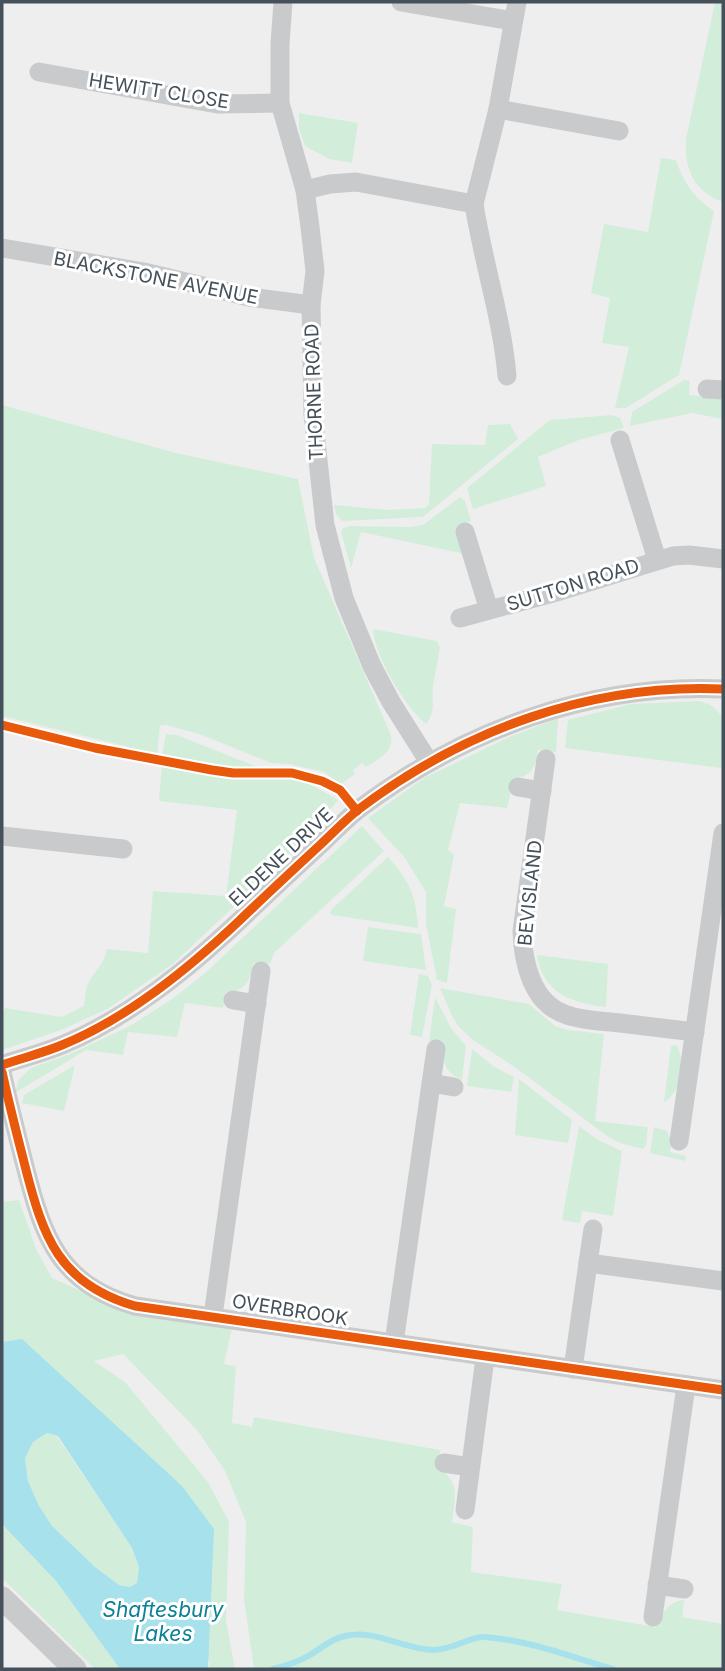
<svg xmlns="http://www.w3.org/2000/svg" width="725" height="1671" viewBox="0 0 725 1671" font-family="Inter,sans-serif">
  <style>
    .green { fill: #d2eedb }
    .water { fill: #a7e1ec; fill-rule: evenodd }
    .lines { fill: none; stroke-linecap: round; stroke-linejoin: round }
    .stream { stroke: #a7e1ec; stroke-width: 6 }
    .minor { stroke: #c8cacc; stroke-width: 19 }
    .tertiary { stroke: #c8cacc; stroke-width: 23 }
    .cycleway-casing { stroke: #fff; stroke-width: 13 }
    .cycleway { stroke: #e8590c; stroke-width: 9 }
    .labels { text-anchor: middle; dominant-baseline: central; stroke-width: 6; stroke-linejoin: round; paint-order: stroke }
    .street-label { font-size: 19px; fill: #45515a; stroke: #fff }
    .water-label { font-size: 21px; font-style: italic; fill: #0d8196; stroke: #fff }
  </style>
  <rect width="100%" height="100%" fill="#efeeee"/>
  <!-- green -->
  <g class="green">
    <path d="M715,2H723V202C694,192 684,169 686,139Z"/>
    <polygon points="299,113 358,123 352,163 329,159 305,146 299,129"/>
    <path d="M661,158L676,160C683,182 695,199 714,211L679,375L626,408H615L629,347L602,343L610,298L591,293L604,224L648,232Z"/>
    <polygon points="684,380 690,381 689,395 723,399 723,419 692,413 630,426 632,412"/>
    <path d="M2,405L176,453L298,479L314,558L391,735C394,752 379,759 366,767L362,763L353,770L355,774L340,785L325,772L289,764L271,763L202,735L166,725L160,726L157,754L2,716Z"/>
    <polygon points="612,415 620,418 624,428 579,440 538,457 546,486 473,509 467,488 550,420"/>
    <polygon points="510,424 518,439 423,517 342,521 336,514 334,505 387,510 425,508 429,504 432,444 485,445 488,425"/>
    <polygon points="460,497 465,501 471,521 457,527 465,554 361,532 351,568 341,532 343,528 350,526 409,527 423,525"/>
    <path d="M373,629L437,641L440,647C438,660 435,673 433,686C431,702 437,709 426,724C405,707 374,655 373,629Z"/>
    <polygon points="699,701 711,705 723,717 723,753 721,768 565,748 568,720 631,704"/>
    <path d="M558,718L556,752L538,750C536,768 531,776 514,779L507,808L460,803L448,850L454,855L444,906L456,909L447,983L437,980L426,924V892L405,858L368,818L424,778L507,738Z"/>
    <polygon points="166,734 177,735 265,770 217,766 162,755"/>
    <path d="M162,764L220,776L294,777L308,783L338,800L309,836L174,963L109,1008L61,1030L2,1050V1015L5,1008L62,1017L84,1006C85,999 85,991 88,984C95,970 104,964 107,949L148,953L153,891L226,896L237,810L159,801Z"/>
    <path d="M362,826L384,851L274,953L270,964L253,963C251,981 245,992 226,992L223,1008L185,1003L177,1037L128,1032L123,1055L86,1050L15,1093L19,1079L31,1068L70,1054L130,1026L172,999L204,974Z"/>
    <path d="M388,857C410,882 416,895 418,928L332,915L330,913L332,909Z"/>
    <polygon points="368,927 421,934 426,970 363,961"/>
    <path d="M537,955L608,964L606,1007C572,1003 543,994 537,955Z"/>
    <polygon points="419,974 428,976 432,985 422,1037 410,1035"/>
    <polygon points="440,988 529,1004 555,1026 568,1030 604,1034 595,1121 648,1127 646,1145 643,1149 620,1143 607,1136 516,1068 473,1040 459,1027 452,1016"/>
    <path d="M435,997L451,1028L466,1046L462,1080C445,1073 441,1061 444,1044L429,1041Z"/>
    <path d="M676,1045C687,1061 682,1092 664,1102L671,1046Z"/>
    <polygon points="472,1049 493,1066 514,1077 511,1092 467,1086"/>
    <polygon points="75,1065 64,1111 22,1103 24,1095"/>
    <polygon points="519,1079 572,1120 568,1143 515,1135"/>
    <polygon points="579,1126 598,1140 622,1151 613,1216 582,1211 580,1223 562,1220"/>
    <polygon points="654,1127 667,1131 671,1140 670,1152 686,1156 685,1161 650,1153"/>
    <path d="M19,1200L37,1251L52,1278L115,1306L232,1328L224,1364L236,1366L232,1423L252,1427L254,1417L440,1450L438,1468C461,1482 455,1498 452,1522L473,1527L471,1572L562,1584L557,1610L655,1627C663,1614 668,1601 684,1600L682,1617L723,1624V1669H254L244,1600L246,1522L225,1471L197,1430L123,1354L94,1361L125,1382L208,1482L229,1522L226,1620L235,1669H208L210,1663L22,1340L2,1342V1202Z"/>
    <polygon points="47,1433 57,1436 132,1548 139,1567 137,1583 130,1587 119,1585 95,1567 51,1526 39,1506 28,1481 25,1458 33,1442"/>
    <polygon points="2,1524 56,1581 120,1669 95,1669 2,1578"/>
  </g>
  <!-- water -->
  <path class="water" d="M22,1339L182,1486L214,1529L208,1669H120L56,1581L2,1524V1342ZM47,1433L58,1436L132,1548L139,1567L137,1583L130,1587L119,1585L95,1567L52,1526L39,1506L28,1481L25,1458L33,1442Z"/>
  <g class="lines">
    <!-- stream -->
    <path class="stream" d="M273,1669C285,1666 298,1662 308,1656C321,1649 330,1639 345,1636C376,1629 402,1649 433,1650C453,1650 471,1636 484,1637C529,1640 571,1657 613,1669"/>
    <!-- minor -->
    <g class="minor">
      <polyline points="283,2 280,44 280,103 305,190 310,227 315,271 311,305 313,414 325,525 344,598 372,666 391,702 429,762"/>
      <polyline points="401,2 513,21"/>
      <polyline points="39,72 217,104 280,103"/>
      <polyline points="498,109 619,131"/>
      <polyline points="305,190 330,184 356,182 474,204 498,109 517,2"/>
      <path d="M474,204C483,262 502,318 507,376"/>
      <polyline points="2,248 144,272 249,297 311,305"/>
      <polyline points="707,389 723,390"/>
      <polyline points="620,440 657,560"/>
      <polyline points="465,532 489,610"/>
      <polyline points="460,618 560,591 673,556 689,555 723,559"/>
      <path d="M546,759L522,931C523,963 532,1004 567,1015C584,1021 602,1021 620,1023C645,1026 670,1029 695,1032"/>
      <polyline points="518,787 542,791"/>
      <polyline points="2,836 123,849"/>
      <polyline points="233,1000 257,1004"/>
      <path d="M2,1065C22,1058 43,1053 62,1045C128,1018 188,969 239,921C266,895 293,870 320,845C333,833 345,820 359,809C464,730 591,683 723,689"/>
      <path d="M2,1072C9,1103 17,1135 25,1166C43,1237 59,1284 135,1306L723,1390"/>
      <polyline points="431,1083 454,1087"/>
      <polyline points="679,1141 723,833"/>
      <polyline points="588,1263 593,1229"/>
      <polyline points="213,1316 261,971"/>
      <polyline points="394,1343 436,1049"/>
      <polyline points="573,1369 588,1263 723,1281"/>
      <polyline points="444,1463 470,1467"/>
      <polyline points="465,1510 485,1358"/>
      <polyline points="657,1585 684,1589"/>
      <polyline points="653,1617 686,1386"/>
    </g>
    <!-- tertiary -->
    <polyline class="tertiary" points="2,1598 75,1669"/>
    <!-- cycleway casing -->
    <g class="cycleway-casing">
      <g id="cycleway">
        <polyline points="2,725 95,748 212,770 233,773 292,773 322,781 340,790 357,811"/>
        <path d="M2,1065C22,1058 43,1053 62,1045C128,1018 188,969 239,921C266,895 293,870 320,845C333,833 345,820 359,809C464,730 591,683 723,689"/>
        <path d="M2,1072C9,1103 17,1135 25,1166C43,1237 59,1284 135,1306L723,1390"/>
      </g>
    </g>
    <!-- cycleway -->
    <use href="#cycleway" class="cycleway"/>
  </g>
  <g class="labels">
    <!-- street labels -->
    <g class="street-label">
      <text transform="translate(159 91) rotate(9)">HEWITT CLOSE</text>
      <text transform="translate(156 278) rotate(11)">BLACKSTONE AVENUE</text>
      <text transform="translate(314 392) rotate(-92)">THORNE ROAD</text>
      <text transform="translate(573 585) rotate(-17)">SUTTON ROAD</text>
      <text transform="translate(281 857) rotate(-43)">ELDENE DRIVE</text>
      <text transform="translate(530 893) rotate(-84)">BEVISLAND</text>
      <text transform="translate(290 1310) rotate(9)">OVERBROOK</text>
    </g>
    <!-- water labels -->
    <g class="water-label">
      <text x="163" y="1609">Shaftesbury<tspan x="163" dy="24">Lakes</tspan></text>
    </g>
  </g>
  <!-- border -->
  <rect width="725" height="1671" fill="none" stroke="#45515a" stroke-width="7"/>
</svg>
